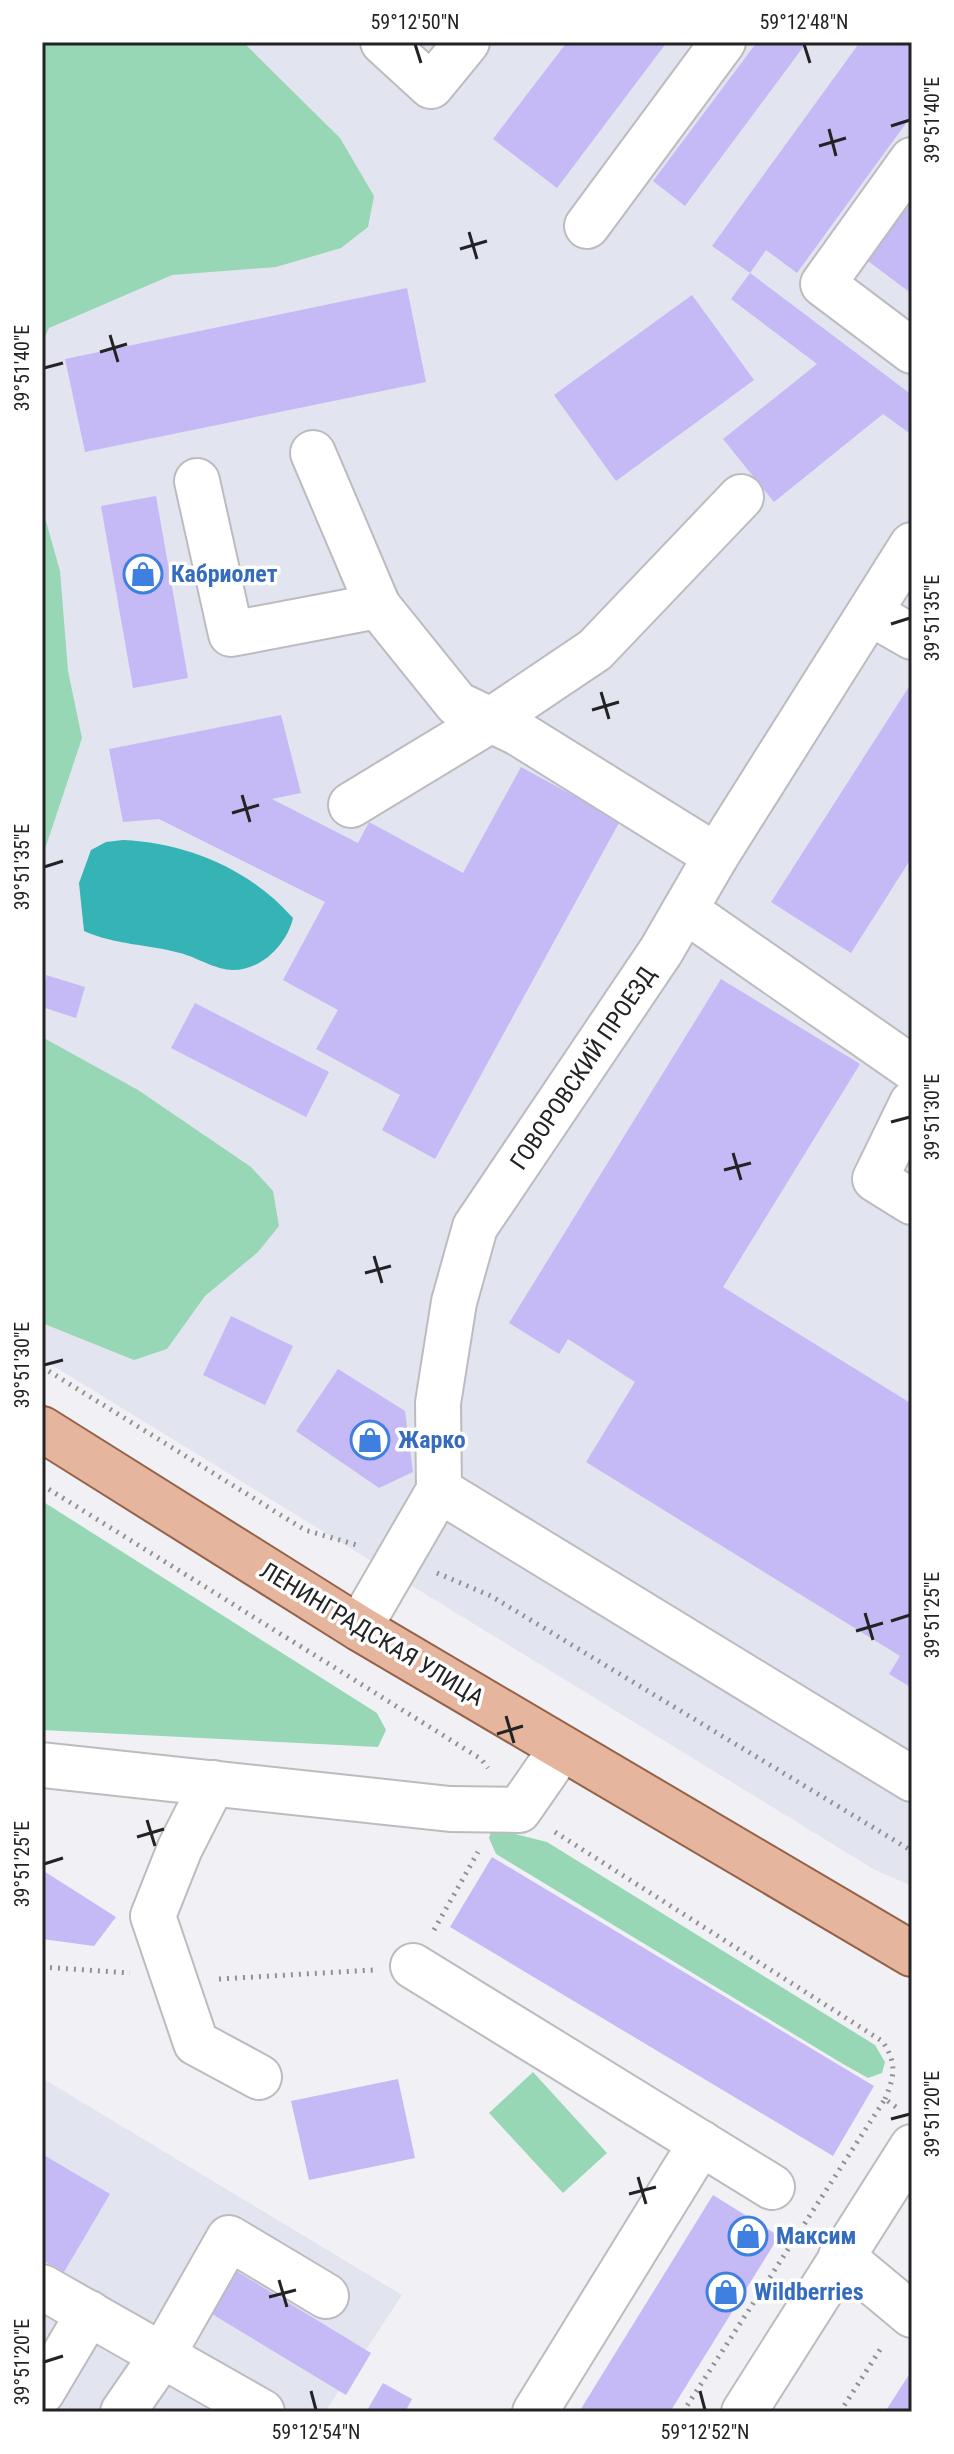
<svg xmlns="http://www.w3.org/2000/svg" width="954" height="2454" viewBox="0 0 954 2454" font-family="'Roboto Condensed',sans-serif">
  <style>
    .built { fill: #e2e4ef }
    .green { fill: #98d7b5 }
    .water { fill: #36b4b5 }
    .building { fill: #c5baf6 }
    .lines { fill: none; stroke-linecap: round; stroke-linejoin: round }
    .minor-casing { stroke: #bcbcc0; stroke-width: 48 }
    .major-casing { stroke: #956249; stroke-width: 48 }
    .path { stroke: #919194; stroke-width: 5; stroke-dasharray: 2 6; stroke-linecap: butt }
    .minor { stroke: #fff; stroke-width: 44 }
    .major { stroke: #e5b59d; stroke-width: 44 }
    .ticks { fill: none; stroke: #232325; stroke-width: 3 }
    .labels { text-anchor: middle; dominant-baseline: central; stroke-width: 7; stroke-linejoin: round; paint-order: stroke }
    .shop-label { font-size: 24px; font-weight: bold; fill: #366cbe; stroke: #fff; text-anchor: start }
    .street-label { font-size: 24px; fill: #232325; stroke: #fff }
    .neatline { fill: none; stroke: #232325; stroke-width: 3 }
    .ticks-label { font-size: 20px; text-anchor: middle; fill: #232325 }
  </style>
  <rect width="100%" height="100%" fill="#f1f1f5"/>
  <!-- built -->
  <g class="built">
    <polygon points="42,42 912,42 912,1886 875,1870 42,1359"/>
    <polygon points="42,2078 402,2295 325,2412 42,2412"/>
  </g>
  <!-- green -->
  <g class="green">
    <polygon points="42,42 243,42 340,138 374,196 368,227 341,248 276,267 172,275 49,328 42,343"/>
    <polygon points="42,507 60,571 68,671 82,738 42,858"/>
    <polygon points="42,1037 138,1090 251,1167 273,1191 279,1226 258,1252 205,1296 167,1349 134,1360 42,1323"/>
    <polygon points="42,1501 377,1713 386,1730 378,1747 42,1730"/>
    <polygon points="499,1830 547,1842 875,2045 885,2062 882,2073 868,2078 843,2064 496,1854 489,1838 491,1832"/>
    <polygon points="533,2072 607,2153 563,2193 489,2113"/>
  </g>
  <!-- water -->
  <path class="water" d="M123,840C187,843 250,869 293,918C287,944 262,970 233,970C216,970 196,957 180,953C147,944 115,945 84,931L79,883L91,850L106,842Z"/>
  <!-- building -->
  <g class="building">
    <polygon points="567,42 667,42 557,188 493,139"/>
    <polygon points="757,42 807,42 685,206 653,181"/>
    <polygon points="860,42 912,42 912,115 797,273 766,250 750,273 712,246"/>
    <polygon points="912,200 912,294 868,261"/>
    <polygon points="750,273 912,395 912,435 883,414 774,502 723,439 817,364 731,299"/>
    <polygon points="407,288 426,382 85,452 65,359"/>
    <polygon points="692,295 754,380 616,481 554,395"/>
    <polygon points="156,496 188,678 133,688 101,506"/>
    <polygon points="912,682 912,857 851,953 771,902"/>
    <polygon points="281,715 301,793 272,799 358,843 369,822 463,873 521,767 620,821 435,1159 382,1130 400,1095 316,1049 338,1010 283,980 325,902 159,819 123,822 109,749"/>
    <polygon points="46,975 85,987 76,1018 42,1007"/>
    <polygon points="721,979 860,1064 723,1287 912,1404 912,1688 889,1674 900,1656 586,1462 635,1382 568,1339 559,1354 509,1323"/>
    <polygon points="195,1003 329,1072 306,1117 171,1048"/>
    <polygon points="231,1316 293,1346 265,1405 203,1375"/>
    <polygon points="338,1369 405,1411 413,1472 379,1488 296,1431"/>
    <polygon points="492,1857 874,2086 833,2156 450,1927"/>
    <polygon points="42,1870 116,1917 94,1946 42,1939"/>
    <polygon points="398,2079 415,2158 309,2180 291,2101"/>
    <polygon points="42,2154 110,2194 64,2272 42,2260"/>
    <polygon points="713,2195 779,2236 670,2412 579,2412"/>
    <polygon points="233,2269 371,2353 346,2395 207,2311"/>
    <polygon points="912,2370 912,2412 885,2412"/>
    <polygon points="383,2383 412,2399 405,2412 366,2412"/>
  </g>
  <g class="lines">
    <!-- minor casing -->
    <g class="minor-casing">
      <g id="minor">
        <polyline points="383,42 431,86 467,42"/>
        <polyline points="912,160 823,284 912,351"/>
        <polyline points="587,226 723,42"/>
        <polyline points="313,453 378,606"/>
        <polyline points="197,481 231,634 378,606 457,704 518,733 716,856"/>
        <polyline points="870,613 912,637"/>
        <polyline points="351,805 491,720 595,650 741,497"/>
        <polyline points="685,910 912,1068"/>
        <polyline points="912,1103 875,1179 912,1202"/>
        <polyline points="439,1490 912,1779"/>
        <polyline points="359,1628 439,1490 438,1403 454,1302 475,1227 661,951 716,856 912,545"/>
        <polyline points="42,1765 450,1809 519,1810 562,1748"/>
        <polyline points="213,1783 180,1848 153,1916 196,2043 259,2077"/>
        <polyline points="413,1966 772,2187"/>
        <polyline points="841,2256 912,2315"/>
        <polyline points="42,2287 262,2412"/>
        <polyline points="42,2392 89,2313"/>
        <polyline points="123,2412 163,2354 229,2238 326,2296"/>
        <polyline points="535,2412 701,2143"/>
        <polyline points="744,2412 912,2147"/>
      </g>
    </g>
    <!-- major casing -->
    <g class="major-casing">
      <polyline id="major" points="42,1429 359,1628 912,1954"/>
    </g>
    <!-- path -->
    <g class="path">
      <polyline points="42,1367 305,1530 360,1546"/>
      <polyline points="42,1485 481,1759 488,1768"/>
      <polyline points="437,1573 491,1596 912,1851"/>
      <path d="M555,1832L882,2041C897,2062 895,2076 885,2099"/>
      <polyline points="434,1930 478,1852"/>
      <polyline points="42,1967 130,1973"/>
      <polyline points="219,1979 373,1970"/>
      <polyline points="683,2412 885,2099 896,2107"/>
      <polyline points="840,2412 883,2345"/>
    </g>
    <!-- minor -->
    <use href="#minor" class="minor"/>
    <!-- major -->
    <use href="#major" class="major"/>
  </g>
  <!-- ticks -->
  <path class="ticks" d="M415,44L421,63M804,44L810,63M891,126L910,120M829,129L836,156M819,146L846,138M469,232L477,259M460,249L487,241M110,335L118,362M100,352L127,344M44,368L63,363M891,624L910,618M601,692L609,719M592,710L619,702M242,795L250,822M232,813L259,805M44,867L63,861M891,1122L910,1117M733,1153L741,1180M724,1170L751,1163M374,1256L382,1283M365,1273L391,1266M44,1365L63,1360M865,1613L873,1640M891,1621L910,1615M856,1631L883,1623M506,1716L514,1743M497,1734L523,1726M147,1820L155,1846M137,1837L164,1829M44,1864L63,1858M891,2119L910,2114M638,2177L646,2204M629,2194L656,2187M279,2280L287,2307M269,2297L296,2290M44,2362L63,2356M311,2391L316,2410M700,2391L705,2410"/>
  <!-- icons -->
  <defs>
    <g id="shop-ring" transform="scale(2)"><circle r="9.5" fill="#fff" stroke="#3f7fe0" stroke-width="1.5"/><path d="M-5-2.5h2.3a2.7 3.5 0 0 1 5.4 0H5L5.5 6h-11ZM-1.5-2.5h3a1.5 2.3 0 0 0-3 0Z" fill="#3f7fe0"/></g>
  </defs>
  <g fill-rule="evenodd">
    <use href="#shop-ring" x="143" y="574"/>
    <use href="#shop-ring" x="370" y="1440"/>
    <use href="#shop-ring" x="748" y="2236"/>
    <use href="#shop-ring" x="726" y="2292"/>
  </g>
  <g class="labels">
    <!-- shop labels -->
    <g class="shop-label">
      <text x="171" y="574">Кабриолет</text>
      <text x="398" y="1440">Жарко</text>
      <text x="776" y="2236">Максим</text>
      <text x="754" y="2292">Wildberries</text>
    </g>
    <!-- street labels -->
    <g class="street-label">
      <text transform="translate(583 1068) rotate(-56)">ГОВОРОВСКИЙ ПРОЕЗД</text>
      <text transform="translate(372 1634) rotate(31)">ЛЕНИНГРАДСКАЯ УЛИЦА</text>
    </g>
  </g>
  <!-- border -->
  <rect width="954" height="2454" fill="none" stroke="#ffffff" stroke-width="88"/>
  <rect x="44" y="44" width="866" height="2366" class="neatline"/>
  <g class="ticks-label">
    <text x="415" y="29">59°12'50"N</text>
    <text x="804" y="29">59°12'48"N</text>
    <text transform="translate(932 120) rotate(-90)" y="7">39°51'40"E</text>
    <text transform="translate(22 368) rotate(-90)" y="7">39°51'40"E</text>
    <text transform="translate(932 618) rotate(-90)" y="7">39°51'35"E</text>
    <text transform="translate(22 867) rotate(-90)" y="7">39°51'35"E</text>
    <text transform="translate(932 1117) rotate(-90)" y="7">39°51'30"E</text>
    <text transform="translate(22 1365) rotate(-90)" y="7">39°51'30"E</text>
    <text transform="translate(932 1615) rotate(-90)" y="7">39°51'25"E</text>
    <text transform="translate(22 1864) rotate(-90)" y="7">39°51'25"E</text>
    <text transform="translate(932 2114) rotate(-90)" y="7">39°51'20"E</text>
    <text transform="translate(22 2362) rotate(-90)" y="7">39°51'20"E</text>
    <text x="316" y="2439">59°12'54"N</text>
    <text x="705" y="2439">59°12'52"N</text>
  </g>
</svg>
